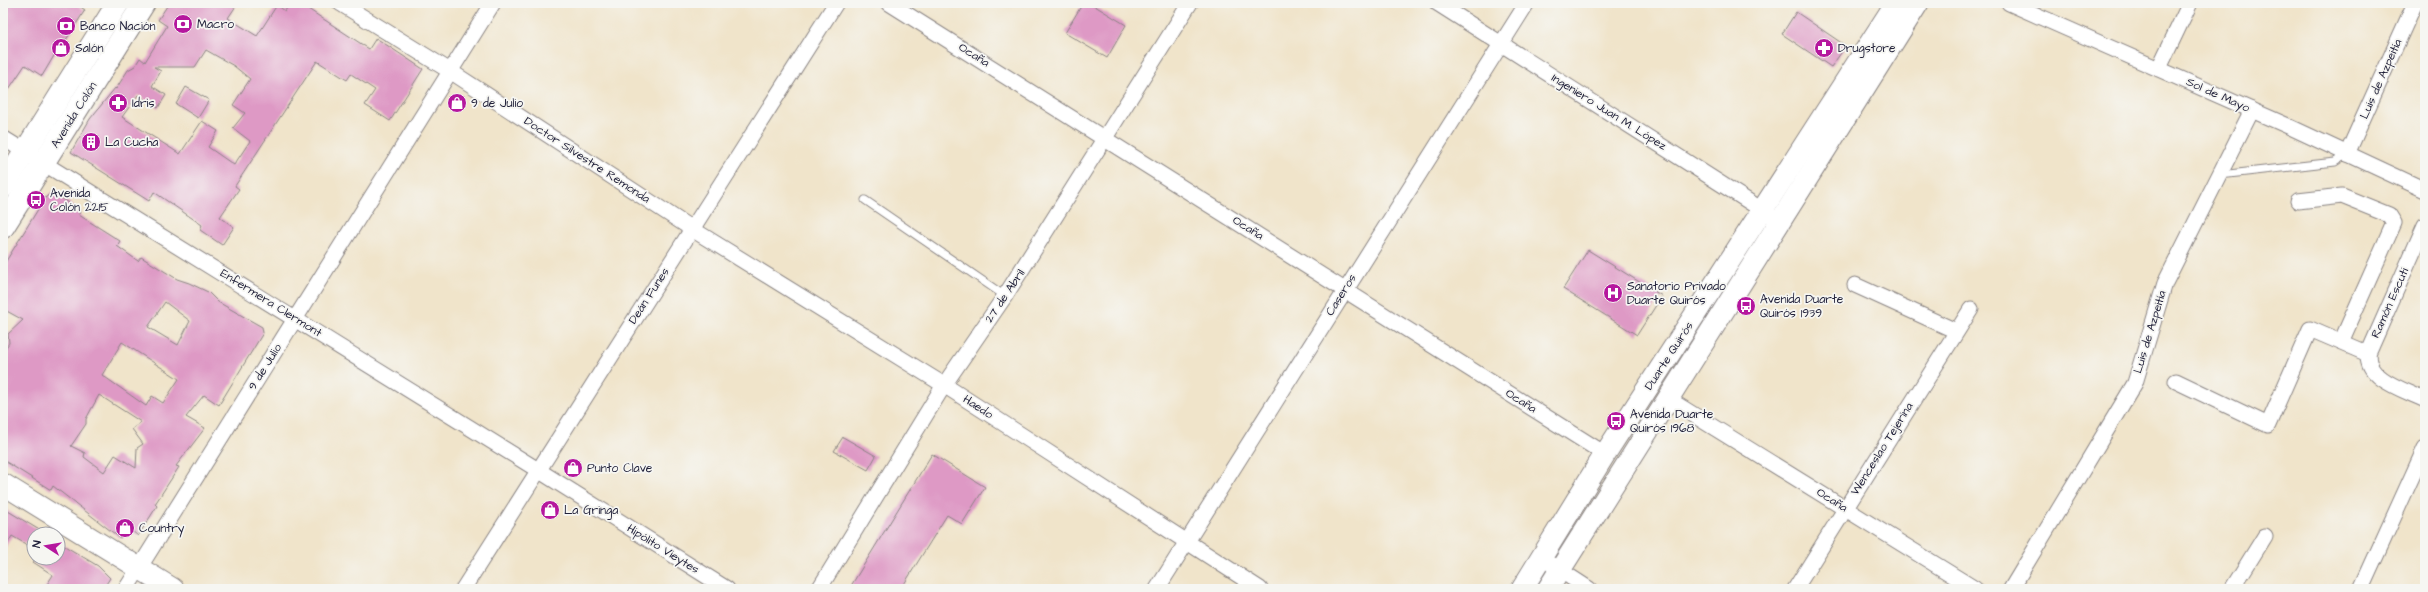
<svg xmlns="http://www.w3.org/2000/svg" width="2428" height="592" viewBox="0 0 2428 592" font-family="'Architects Daughter',sans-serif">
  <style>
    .building { fill: #de99c5; fill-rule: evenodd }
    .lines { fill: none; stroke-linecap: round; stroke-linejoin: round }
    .service-casing { stroke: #898382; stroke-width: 9 }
    .minor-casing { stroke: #898382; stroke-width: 17 }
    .secondary-casing { stroke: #898382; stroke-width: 23 }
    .primary-casing { stroke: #898382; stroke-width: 24 }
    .service { stroke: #fff; stroke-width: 7 }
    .minor { stroke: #fff; stroke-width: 15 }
    .secondary { stroke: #fff; stroke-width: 21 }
    .primary { stroke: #fff; stroke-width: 22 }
    .labels { text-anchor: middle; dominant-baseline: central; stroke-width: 3.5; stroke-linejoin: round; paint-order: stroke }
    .poi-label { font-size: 12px; fill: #22223b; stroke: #f6f6f2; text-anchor: start }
    .street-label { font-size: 12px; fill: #22223b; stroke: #f6f6f2 }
  </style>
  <rect width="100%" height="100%" fill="#f6f6f2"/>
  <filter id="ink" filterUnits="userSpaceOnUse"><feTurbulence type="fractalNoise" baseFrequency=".025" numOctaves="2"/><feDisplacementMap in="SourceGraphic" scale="8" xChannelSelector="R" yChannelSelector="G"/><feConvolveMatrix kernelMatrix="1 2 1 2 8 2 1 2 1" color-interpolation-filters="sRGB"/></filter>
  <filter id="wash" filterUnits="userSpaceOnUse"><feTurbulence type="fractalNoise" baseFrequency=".012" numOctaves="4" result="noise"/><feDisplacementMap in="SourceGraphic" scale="16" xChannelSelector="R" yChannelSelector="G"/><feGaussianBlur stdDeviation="0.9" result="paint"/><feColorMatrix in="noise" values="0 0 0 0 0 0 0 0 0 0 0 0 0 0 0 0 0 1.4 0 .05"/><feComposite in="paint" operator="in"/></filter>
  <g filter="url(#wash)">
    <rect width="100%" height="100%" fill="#f0e4ca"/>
    <g id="blocks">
      <!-- building -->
      <g class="building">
        <polygon points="3,3 75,3 85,10 66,40 64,39 42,76 25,65 3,98"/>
        <path d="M169,3H238L228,18L257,36L277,5L285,11L290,3H299L369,49L376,38L423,69L390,121L365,105L375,90L351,74L347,80L317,61L235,186L239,189L220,217L234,227L222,245L200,230L202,225L154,192L149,201L71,152L90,119L115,88L116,89L128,70L135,66L140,58L145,62L167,26L158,20ZM206,50L234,66L250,79L233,105L245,113L233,128L250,141L234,165L208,147L218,131L202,121L180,154L122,117L138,95L158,108L166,95L152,86L161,71L154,67H195Z"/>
        <polygon points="1083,3 1090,3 1126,25 1107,58 1065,33"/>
        <polygon points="1796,12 1846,46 1831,67 1782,34"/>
        <polygon points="186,87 209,100 198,118 176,104"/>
        <path d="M52,192L80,210L79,215L120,241L117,246L138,261L141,257L177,279L189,283L208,292L218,302L262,327L263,333L219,405L204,395L186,417L205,428L176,466L179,467L155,504L157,506L138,536L131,530L120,538L53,486L51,490L3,460V352L9,343L8,334L23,320L3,309V266L45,198ZM165,302L190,321L178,345L148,327ZM122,342L179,379L163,403L152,396L146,406L102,375ZM99,395L141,422L132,429L143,444L137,448L136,468L115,455L104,472L84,457L85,453L71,446L86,424V419Z"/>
        <polygon points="1588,250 1662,296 1637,335 1563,289"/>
        <polygon points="843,437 876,456 868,470 834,451"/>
        <polygon points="932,454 985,487 962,524 947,515 901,589 849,589"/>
        <polygon points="3,508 46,534 34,534 34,549 12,536 3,551"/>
        <polygon points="58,542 98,566 110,578 103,589 44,589 53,575 33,562 36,558 58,558"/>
      </g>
    </g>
  </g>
  <g filter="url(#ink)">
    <use href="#blocks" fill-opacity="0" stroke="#898382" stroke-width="1"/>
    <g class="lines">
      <!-- service casing -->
      <g class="service-casing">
        <g id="service">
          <polyline points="2220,175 2335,162 2347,154"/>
          <polyline points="865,200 1005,296"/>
        </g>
      </g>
      <!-- minor casing -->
      <g class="minor-casing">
        <g id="minor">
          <polyline points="340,3 450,71 692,229 944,385 1260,589"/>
          <polyline points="889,3 1605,454"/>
          <polyline points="1437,3 1770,215"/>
          <polyline points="2009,3 2288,126 2425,190"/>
          <polyline points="2159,68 2190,3"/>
          <polyline points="3,138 538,470 727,589"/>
          <polyline points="2347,154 2415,3"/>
          <polyline points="2298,201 2342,196 2389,215 2394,223 2341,342"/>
          <path d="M2425,225L2368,354C2367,380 2405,390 2425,400"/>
          <polyline points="1855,285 1956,331"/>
          <polyline points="2176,381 2268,425 2310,329 2368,354"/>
          <polyline points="1668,399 1975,589"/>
          <polyline points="1552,565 1589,589"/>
          <polyline points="126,589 493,3"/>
          <polyline points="463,589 836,3"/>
          <polyline points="819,589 944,385 1005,296 1190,3"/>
          <polyline points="1157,589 1527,3"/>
          <polyline points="1795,589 1971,309"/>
          <polyline points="2011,589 2135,383 2165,283 2252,110"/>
          <polyline points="2232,589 2265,536"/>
          <polyline points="2361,589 2425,448"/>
        </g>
      </g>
      <!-- secondary casing -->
      <g class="secondary-casing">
        <g id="secondary">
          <polyline points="3,484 173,589"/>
          <polyline points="1522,589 1605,454 1896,3"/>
          <polyline points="1548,589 1918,3"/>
        </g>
      </g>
      <!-- primary casing -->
      <g class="primary-casing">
        <g id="primary">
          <polyline points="3,187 118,3"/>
          <polyline points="3,227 144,3"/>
        </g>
      </g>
      <!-- service -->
      <use href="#service" class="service"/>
      <!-- minor -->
      <use href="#minor" class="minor"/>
      <!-- secondary -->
      <use href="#secondary" class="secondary"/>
      <!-- primary -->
      <use href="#primary" class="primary"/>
    </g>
  </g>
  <!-- icons -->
  <defs>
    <g id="bank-disc" transform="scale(1)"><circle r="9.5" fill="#b5179e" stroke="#f6f6f2"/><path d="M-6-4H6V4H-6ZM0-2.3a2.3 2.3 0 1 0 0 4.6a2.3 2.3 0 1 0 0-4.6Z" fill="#fff"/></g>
    <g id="shop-disc" transform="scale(1)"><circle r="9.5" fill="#b5179e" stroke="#f6f6f2"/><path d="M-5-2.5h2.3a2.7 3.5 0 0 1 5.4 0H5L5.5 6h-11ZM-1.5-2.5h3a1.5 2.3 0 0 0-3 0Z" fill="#fff"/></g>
    <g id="pharmacy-disc" transform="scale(1)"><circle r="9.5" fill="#b5179e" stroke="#f6f6f2"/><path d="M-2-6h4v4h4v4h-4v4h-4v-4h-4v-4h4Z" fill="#fff"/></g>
    <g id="building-disc" transform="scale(1)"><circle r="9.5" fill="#b5179e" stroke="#f6f6f2"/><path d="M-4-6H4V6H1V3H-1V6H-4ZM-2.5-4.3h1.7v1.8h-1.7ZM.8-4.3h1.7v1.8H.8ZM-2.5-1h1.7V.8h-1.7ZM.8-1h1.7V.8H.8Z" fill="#fff"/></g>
    <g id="bus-disc" transform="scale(1)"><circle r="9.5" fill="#b5179e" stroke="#f6f6f2"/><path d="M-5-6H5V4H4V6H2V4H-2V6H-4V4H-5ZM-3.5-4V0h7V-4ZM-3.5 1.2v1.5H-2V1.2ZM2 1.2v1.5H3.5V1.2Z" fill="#fff"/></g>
    <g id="hospital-disc" transform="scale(1)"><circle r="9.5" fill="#b5179e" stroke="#f6f6f2"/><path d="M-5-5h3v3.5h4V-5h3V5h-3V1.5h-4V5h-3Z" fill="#fff"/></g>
  </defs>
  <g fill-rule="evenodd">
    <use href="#bank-disc" x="183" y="24"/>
    <use href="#bank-disc" x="66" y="26"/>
    <use href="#shop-disc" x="61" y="48"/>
    <use href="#pharmacy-disc" x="1824" y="48"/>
    <use href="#pharmacy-disc" x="118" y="103"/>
    <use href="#shop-disc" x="457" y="103"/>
    <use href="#building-disc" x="91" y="142"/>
    <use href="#bus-disc" x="36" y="200"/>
    <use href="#hospital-disc" x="1613" y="293"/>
    <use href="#bus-disc" x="1746" y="306"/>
    <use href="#bus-disc" x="1616" y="421"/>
    <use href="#shop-disc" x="573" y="468"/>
    <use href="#shop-disc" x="550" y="510"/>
    <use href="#shop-disc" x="125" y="528"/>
  </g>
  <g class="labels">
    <!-- poi labels -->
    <g class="poi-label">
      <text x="197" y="24">Macro</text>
      <text x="80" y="26">Banco Nación</text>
      <text x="75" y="48">Salón</text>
      <text x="1838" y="48">Drugstore</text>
      <text x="132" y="103">Idris</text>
      <text x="471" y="103">9 de Julio</text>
      <text x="105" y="142">La Cucha</text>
      <text x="50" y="193">Avenida<tspan x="50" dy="14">Colón 2215</tspan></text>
      <text x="1627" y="286">Sanatorio Privado<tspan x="1627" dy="14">Duarte Quirós</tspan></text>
      <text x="1760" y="299">Avenida Duarte<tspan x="1760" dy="14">Quirós 1939</tspan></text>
      <text x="1630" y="414">Avenida Duarte<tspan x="1630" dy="14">Quirós 1968</tspan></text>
      <text x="587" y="468">Punto Clave</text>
      <text x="564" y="510">La Gringa</text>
      <text x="139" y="528">Country</text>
    </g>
    <!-- street labels -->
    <g class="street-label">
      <text transform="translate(974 55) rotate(32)">Ocaña</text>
      <text transform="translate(2381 79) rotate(-66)">Luis de Azpeitía</text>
      <text transform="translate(2218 95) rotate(24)">Sol de Mayo</text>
      <text transform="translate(1609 112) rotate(32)">Ingeniero Juan M. López</text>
      <text transform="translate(74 115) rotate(-58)">Avenida Colón</text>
      <text transform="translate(587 160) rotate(33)">Doctor Silvestre Remonda</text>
      <text transform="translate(1248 228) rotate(32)">Ocaña</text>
      <text transform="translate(1341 295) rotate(-58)">Caseros</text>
      <text transform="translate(649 296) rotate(-57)">Deán Funes</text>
      <text transform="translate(1005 296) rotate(-56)">27 de Abril</text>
      <text transform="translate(271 303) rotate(32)">Enfermera Clermont</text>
      <text transform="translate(2390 303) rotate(-66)">Ramón Escuti</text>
      <text transform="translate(2150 332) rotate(-73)">Luis de Azpeitía</text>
      <text transform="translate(1669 356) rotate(-57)">Duarte Quirós</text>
      <text transform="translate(265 367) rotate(-58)">9 de Julio</text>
      <text transform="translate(1521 401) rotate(32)">Ocaña</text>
      <text transform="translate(978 407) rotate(33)">Haedo</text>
      <text transform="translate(1882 449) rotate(-58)">Wenceslao Tejerina</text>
      <text transform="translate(1832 500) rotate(32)">Ocaña</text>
      <text transform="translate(663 549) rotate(32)">Hipólito Vieytes</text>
    </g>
  </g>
  <!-- margin -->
  <rect width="2428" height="592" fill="none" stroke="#f6f6f2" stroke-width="16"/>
  <!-- north arrow -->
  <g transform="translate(46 546) rotate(282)"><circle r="19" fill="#f6f6f2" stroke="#a1a1a9"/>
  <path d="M0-3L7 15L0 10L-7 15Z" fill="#b5179e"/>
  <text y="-6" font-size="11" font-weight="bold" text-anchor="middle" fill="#22223b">N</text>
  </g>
</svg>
